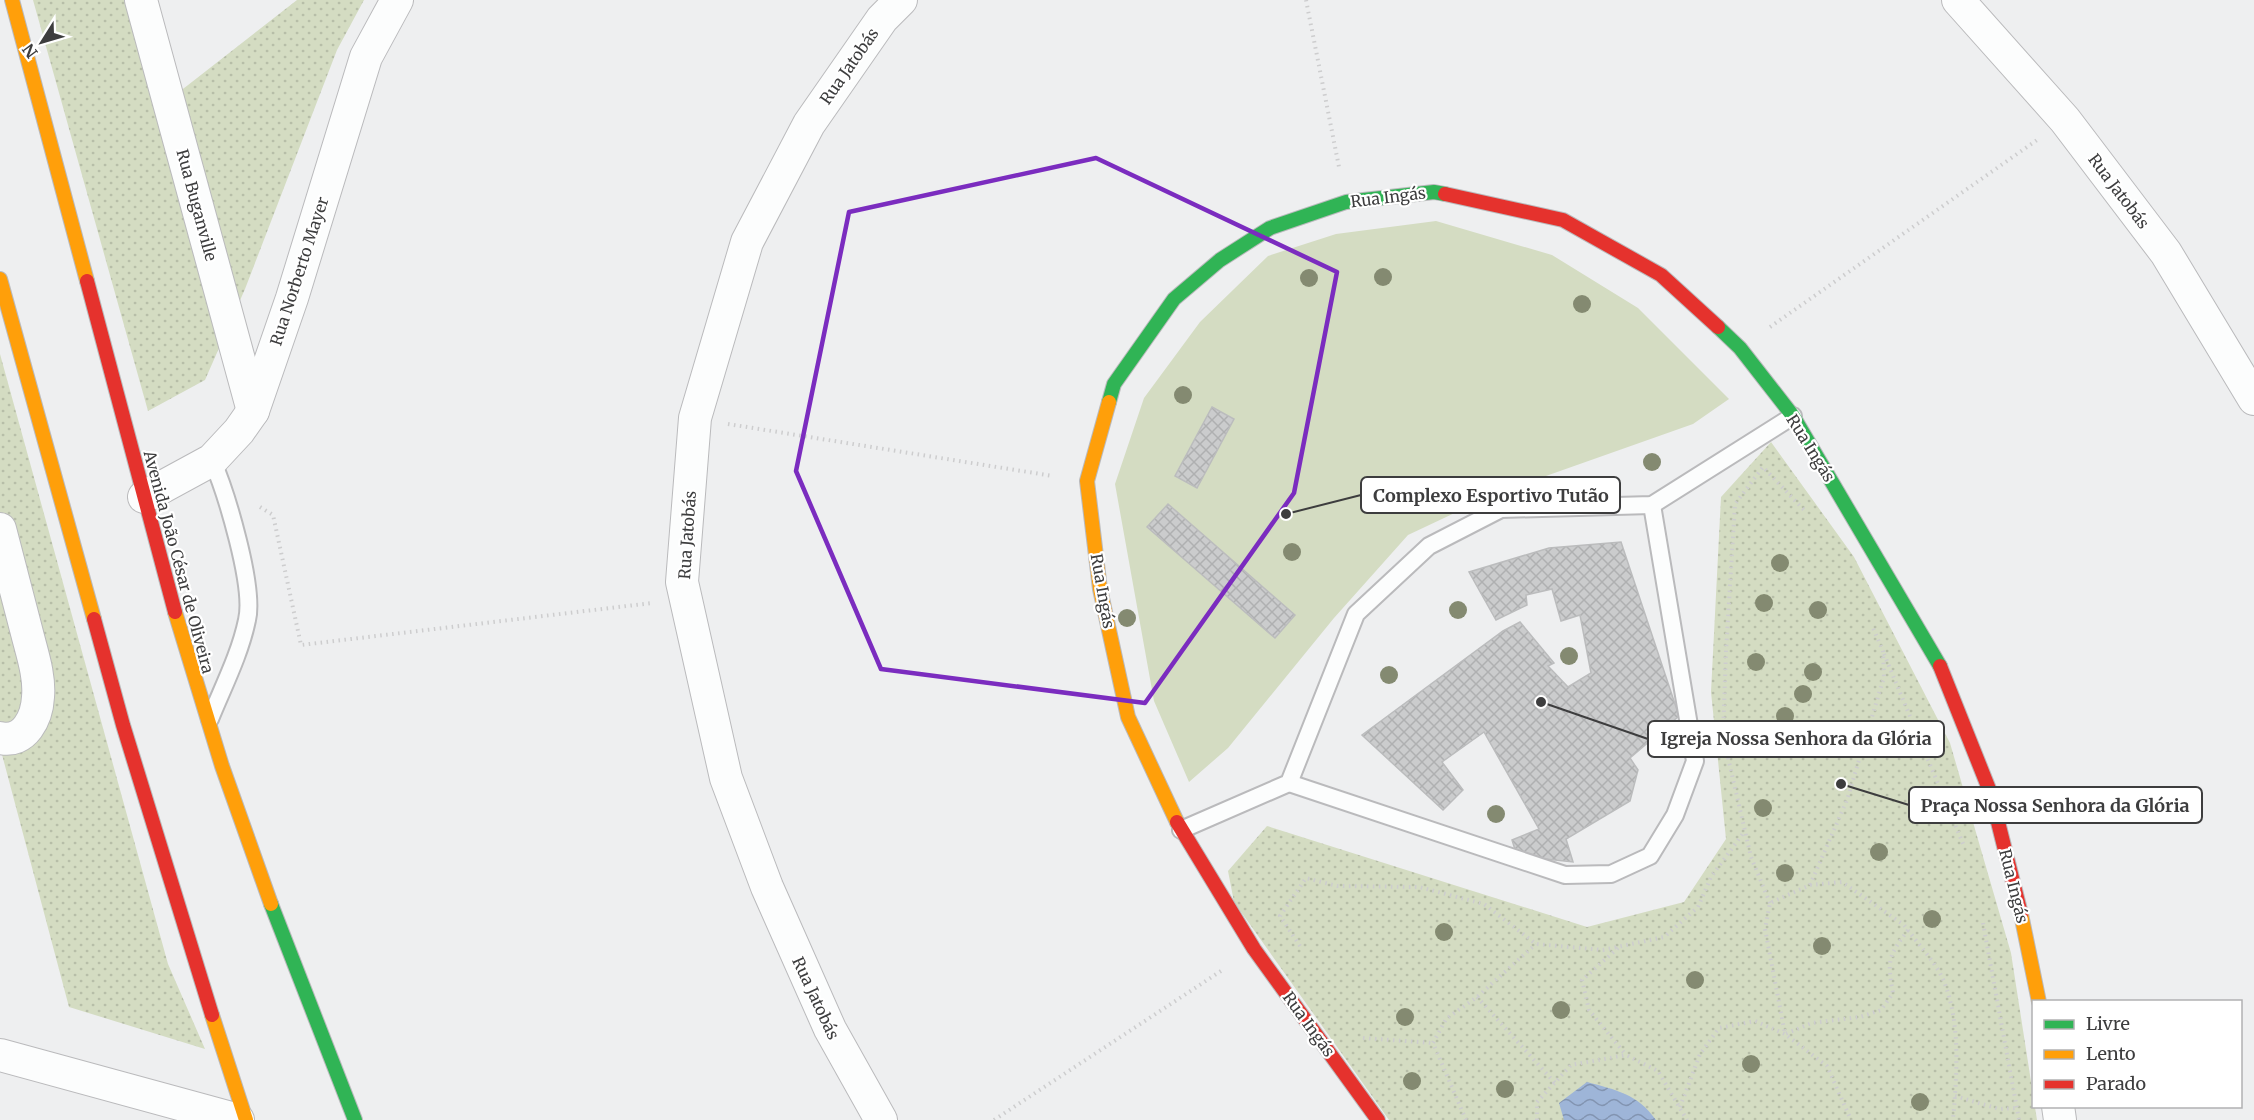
<svg xmlns="http://www.w3.org/2000/svg" width="2254" height="1120" viewBox="0 0 2254 1120" font-family="Merriweather,serif">
  <style>
    .green { fill: #d4dcc2 }
    .park { fill: url(#park-dots) }
    .water { fill: url(#water-waves) }
    .building { fill: url(#building-cross-hatch); stroke: #bbbcbd; stroke-width: 1.5 }
    .lines { fill: none; stroke-linecap: round; stroke-linejoin: round }
    .lane-casing { stroke: #bababc; stroke-width: 20 }
    .street-casing { stroke: #bababc; stroke-width: 34 }
    .fast-casing { stroke: #bababc; stroke-width: 16 }
    .slow-casing { stroke: #bababc; stroke-width: 16 }
    .jam-casing { stroke: #bababc; stroke-width: 16 }
    .path { stroke: #cdcdce; stroke-width: 4; stroke-dasharray: 1.5 4.5; stroke-linecap: butt }
    .lane { stroke: #fcfdfd; stroke-width: 16 }
    .street { stroke: #fcfdfd; stroke-width: 32 }
    .fast { stroke: #30b455; stroke-width: 14 }
    .slow { stroke: #ff9f0a; stroke-width: 14 }
    .jam { stroke: #e5322d; stroke-width: 14 }
    .tree { fill: #848a71 }
    .marked { fill: none; stroke: #7b2cbf; stroke-width: 4.5; stroke-linejoin: round }
    .labels { text-anchor: middle; dominant-baseline: central; stroke-width: 4.5; stroke-linejoin: round; paint-order: stroke }
    .street-label { font-size: 16px; fill: #3d3d3e; stroke: #fff }
    .leader { fill: none; stroke: #3d3d3e; stroke-width: 2 }
    .callout-dot { fill: #3d3d3e; stroke: #fff; stroke-width: 2 }
    .callout { fill: #fff; stroke: #3d3d3e; stroke-width: 2 }
    .callout-label { font-size: 18px; text-anchor: middle; font-weight: bold; fill: #3d3d3e }
  </style>
  <defs>
    <pattern id="park-dots" width="8" height="8" patternUnits="userSpaceOnUse" patternTransform="scale(1.5)"><rect width="8" height="8" fill="#d4dcc2"/><path d="M2 2h.1M6 6h.1" fill="none" stroke="#b7bea8" stroke-width="1.8" stroke-linecap="round"/></pattern>
    <pattern id="water-waves" width="16" height="10" patternUnits="userSpaceOnUse" patternTransform="scale(1.5)"><rect width="16" height="10" fill="#9eb5d8"/><path d="M0 5q4-4 8 0t8 0" fill="none" stroke="#8294b1"/></pattern>
    <pattern id="building-cross-hatch" width="8" height="8" patternUnits="userSpaceOnUse" patternTransform="scale(1.5)"><rect width="8" height="8" fill="#cbcccd"/><path d="M0 0l8 8M0 8l8-8" fill="none" stroke="#afb0b1"/></pattern>
  </defs>
  <rect width="100%" height="100%" fill="#eeeff0"/>
  <!-- green -->
  <polygon class="green" points="1436,221 1552,255 1638,308 1729,399 1693,424 1495,494 1408,535 1334,618 1228,748 1189,782 1154,701 1115,484 1144,398 1200,322 1268,256 1336,234"/>
  <!-- park -->
  <g class="park">
    <polygon points="33,0 134,0 165,103 297,0 364,0 337,50 245,289 205,380 148,411"/>
    <polygon points="0,354 168,964 205,1049 69,1007 0,747"/>
    <polygon points="1771,442 1854,557 1950,743 2011,953 2037,1120 1389,1120 1234,902 1228,871 1267,826 1587,927 1684,902 1726,839 1711,692 1721,497"/>
  </g>
  <!-- water -->
  <path class="water" d="M1587,1082C1616,1090 1638,1094 1656,1120H1564L1559,1103Z"/>
  <!-- building -->
  <g class="building">
    <polygon points="1212,407 1234,419 1197,488 1175,476"/>
    <polygon points="1168,504 1295,615 1275,638 1147,527"/>
    <polygon points="1621,542 1679,716 1630,758 1638,770 1630,801 1566,839 1573,862 1517,856 1512,840 1539,829 1484,732 1442,762 1463,790 1443,810 1362,735 1503,631 1520,622 1554,663 1548,666 1568,687 1591,673 1580,615 1561,621 1552,589 1526,595 1527,605 1496,620 1469,572 1549,548"/>
  </g>
  <g class="lines">
    <!-- lane casing -->
    <g class="lane-casing">
      <g id="lane">
        <path d="M210,719C223,687 240,654 247,620C255,587 226,492 212,460"/>
        <polyline points="1289,783 1565,875 1611,874 1650,856 1675,815 1695,761 1652,505"/>
        <polyline points="1181,830 1289,783 1356,614 1429,546 1501,509 1652,505 1793,416"/>
      </g>
    </g>
    <!-- street casing -->
    <g class="street-casing">
      <g id="street">
        <polyline points="141,0 253,411"/>
        <polyline points="1958,0 2065,120 2166,253 2254,399"/>
        <polyline points="144,497 212,460 239,431 253,411 292,298 366,57 397,0"/>
        <path d="M0,529C9,564 18,598 27,633C32,653 40,676 38,697C37,717 25,744 0,738"/>
        <polyline points="0,1055 238,1120"/>
        <polyline points="2058,1106 2060,1120"/>
        <polyline points="881,1120 830,1029 767,887 726,778 682,582 695,418 747,242 809,124 882,19 901,0"/>
      </g>
    </g>
    <!-- fast casing -->
    <g class="fast-casing">
      <g id="fast">
        <polyline points="1718,327 1740,348 1793,416 1940,666"/>
        <polyline points="1109,402 1114,384 1174,299 1220,260 1270,228 1346,202 1434,192 1445,194"/>
        <polyline points="271,904 355,1120"/>
      </g>
    </g>
    <!-- slow casing -->
    <g class="slow-casing">
      <g id="slow">
        <polyline points="12,0 87,281"/>
        <polyline points="0,279 94,619"/>
        <polyline points="1109,402 1087,481 1100,589 1128,717 1177,822"/>
        <polyline points="175,612 222,766 271,904"/>
        <polyline points="2021,914 2039,1002"/>
        <polyline points="212,1015 246,1120"/>
      </g>
    </g>
    <!-- jam casing -->
    <g class="jam-casing">
      <g id="jam">
        <polyline points="1445,194 1563,220 1661,275 1718,327"/>
        <polyline points="87,281 175,612"/>
        <polyline points="94,619 123,725 212,1015"/>
        <polyline points="1940,666 1991,794 2021,914"/>
        <polyline points="1177,822 1254,949 1378,1120"/>
      </g>
    </g>
    <!-- path -->
    <g class="path">
      <polyline points="1306,0 1339,167"/>
      <polyline points="1770,327 2037,140"/>
      <polyline points="728,424 1053,476"/>
      <polyline points="260,507 273,515 301,645 652,603"/>
      <polyline points="1884,654 1964,846"/>
      <polyline points="1810,885 1847,800 1884,677 1883,651 1873,628"/>
      <polyline points="1770,903 1751,857 1723,736 1726,651 1735,504 1763,467 1805,511"/>
      <polyline points="1983,923 2019,1120"/>
      <path d="M1908,930C1888,957 1887,960 1893,993L1881,1010L1860,1017L1812,1023L1785,1034L1765,929L1770,903L1810,885L1842,882L1904,925L1908,930C1919,945 1935,962 1943,979C1961,1022 1957,1074 1953,1120"/>
      <polyline points="1300,946 1280,916 1306,878 1337,886 1419,887 1484,904 1536,944 1603,950 1664,937 1698,907 1711,877 1744,832"/>
      <polyline points="1618,948 1582,980 1589,1010 1626,1055"/>
      <polyline points="1477,997 1555,1083"/>
      <polyline points="1363,1038 1433,1043"/>
      <polyline points="1955,1096 1999,1109 2016,1108"/>
      <polyline points="1680,1107 1700,1054 1719,1028 1755,1021 1785,1034 1827,1066 1851,1120"/>
      <polyline points="994,1120 1224,969"/>
      <polyline points="1466,1120 1433,1043 1446,1019 1477,997 1536,944"/>
      <polyline points="1537,1120 1537,1102 1571,1065 1626,1055 1658,1071 1687,1120"/>
    </g>
    <!-- lane -->
    <use href="#lane" class="lane"/>
    <!-- street -->
    <use href="#street" class="street"/>
    <!-- fast -->
    <use href="#fast" class="fast"/>
    <!-- slow -->
    <use href="#slow" class="slow"/>
    <!-- jam -->
    <use href="#jam" class="jam"/>
  </g>
  <!-- trees -->
  <g class="tree">
    <circle cx="1383" cy="277" r="9"/>
    <circle cx="1309" cy="278" r="9"/>
    <circle cx="1582" cy="304" r="9"/>
    <circle cx="1183" cy="395" r="9"/>
    <circle cx="1652" cy="462" r="9"/>
    <circle cx="1292" cy="552" r="9"/>
    <circle cx="1780" cy="563" r="9"/>
    <circle cx="1764" cy="603" r="9"/>
    <circle cx="1458" cy="610" r="9"/>
    <circle cx="1818" cy="610" r="9"/>
    <circle cx="1127" cy="618" r="9"/>
    <circle cx="1569" cy="656" r="9"/>
    <circle cx="1756" cy="662" r="9"/>
    <circle cx="1813" cy="672" r="9"/>
    <circle cx="1389" cy="675" r="9"/>
    <circle cx="1803" cy="694" r="9"/>
    <circle cx="1785" cy="716" r="9"/>
    <circle cx="1763" cy="808" r="9"/>
    <circle cx="1496" cy="814" r="9"/>
    <circle cx="1879" cy="852" r="9"/>
    <circle cx="1785" cy="873" r="9"/>
    <circle cx="1932" cy="919" r="9"/>
    <circle cx="1444" cy="932" r="9"/>
    <circle cx="1822" cy="946" r="9"/>
    <circle cx="1695" cy="980" r="9"/>
    <circle cx="1561" cy="1010" r="9"/>
    <circle cx="1405" cy="1017" r="9"/>
    <circle cx="1751" cy="1064" r="9"/>
    <circle cx="1412" cy="1081" r="9"/>
    <circle cx="1505" cy="1089" r="9"/>
    <circle cx="1920" cy="1102" r="9"/>
  </g>
  <!-- marked area -->
  <path class="marked" d="M1096,158L1337,272L1294,493L1145,703L881,669L796,471L849,212Z"/>
  <g class="labels">
    <!-- street labels -->
    <g class="street-label">
      <text transform="translate(849 66) rotate(-55)">Rua Jatobás</text>
      <text transform="translate(2119 191) rotate(53)">Rua Jatobás</text>
      <text transform="translate(1388 197) rotate(-7)">Rua Ingás</text>
      <text transform="translate(197 205) rotate(75)">Rua Buganville</text>
      <text transform="translate(299 271) rotate(-72)">Rua Norberto Mayer</text>
      <text transform="translate(1811 448) rotate(58)">Rua Ingás</text>
      <text transform="translate(687 535) rotate(-86)">Rua Jatobás</text>
      <text transform="translate(179 562) rotate(75)">Avenida João César de Oliveira</text>
      <text transform="translate(1103 591) rotate(80)">Rua Ingás</text>
      <text transform="translate(2014 886) rotate(76)">Rua Ingás</text>
      <text transform="translate(816 998) rotate(65)">Rua Jatobás</text>
      <text transform="translate(1309 1024) rotate(54)">Rua Ingás</text>
    </g>
  </g>
  <!-- callouts -->
  <path class="leader" d="M1286 514L1361 495M1541 702L1648 739M1841 784L1909 805"/>
  <g class="callout-dot">
    <circle cx="1286" cy="514" r="6"/>
    <circle cx="1541" cy="702" r="6"/>
    <circle cx="1841" cy="784" r="6"/>
  </g>
  <g class="callout">
    <rect x="1361" y="477" width="259" height="36" rx="6"/>
    <rect x="1648" y="721" width="296" height="36" rx="6"/>
    <rect x="1909" y="787" width="293" height="36" rx="6"/>
  </g>
  <g class="callout-label">
    <text x="1491" y="502">Complexo Esportivo Tutão</text>
    <text x="1796" y="745">Igreja Nossa Senhora da Glória</text>
    <text x="2055" y="812">Praça Nossa Senhora da Glória</text>
  </g>
  <!-- legend -->
  <rect x="2032" y="1000" width="210" height="108" fill="#ffffff" stroke="#b1b1b2" stroke-width="1.5"/>
  <rect x="2044" y="1020" width="30" height="9" fill="#30b455" stroke="#b1b1b2" stroke-width="1.5"/>
  <text x="2086" y="1030" font-size="18" fill="#3d3d3e">Livre</text>
  <rect x="2044" y="1050" width="30" height="9" fill="#ff9f0a" stroke="#b1b1b2" stroke-width="1.5"/>
  <text x="2086" y="1060" font-size="18" fill="#3d3d3e">Lento</text>
  <rect x="2044" y="1080" width="30" height="9" fill="#e5322d" stroke="#b1b1b2" stroke-width="1.5"/>
  <text x="2086" y="1090" font-size="18" fill="#3d3d3e">Parado</text>
  <!-- north arrow -->
  <g transform="translate(42 42) rotate(233)" stroke="#ffffff" stroke-width="4.5" paint-order="stroke">
  <path d="M0-4.5L10 22L0 15L-10 22Z" fill="#3d3d3e"/>
  <text y="-9" font-size="16" font-weight="bold" text-anchor="middle" fill="#3d3d3e">N</text>
  </g>
</svg>
